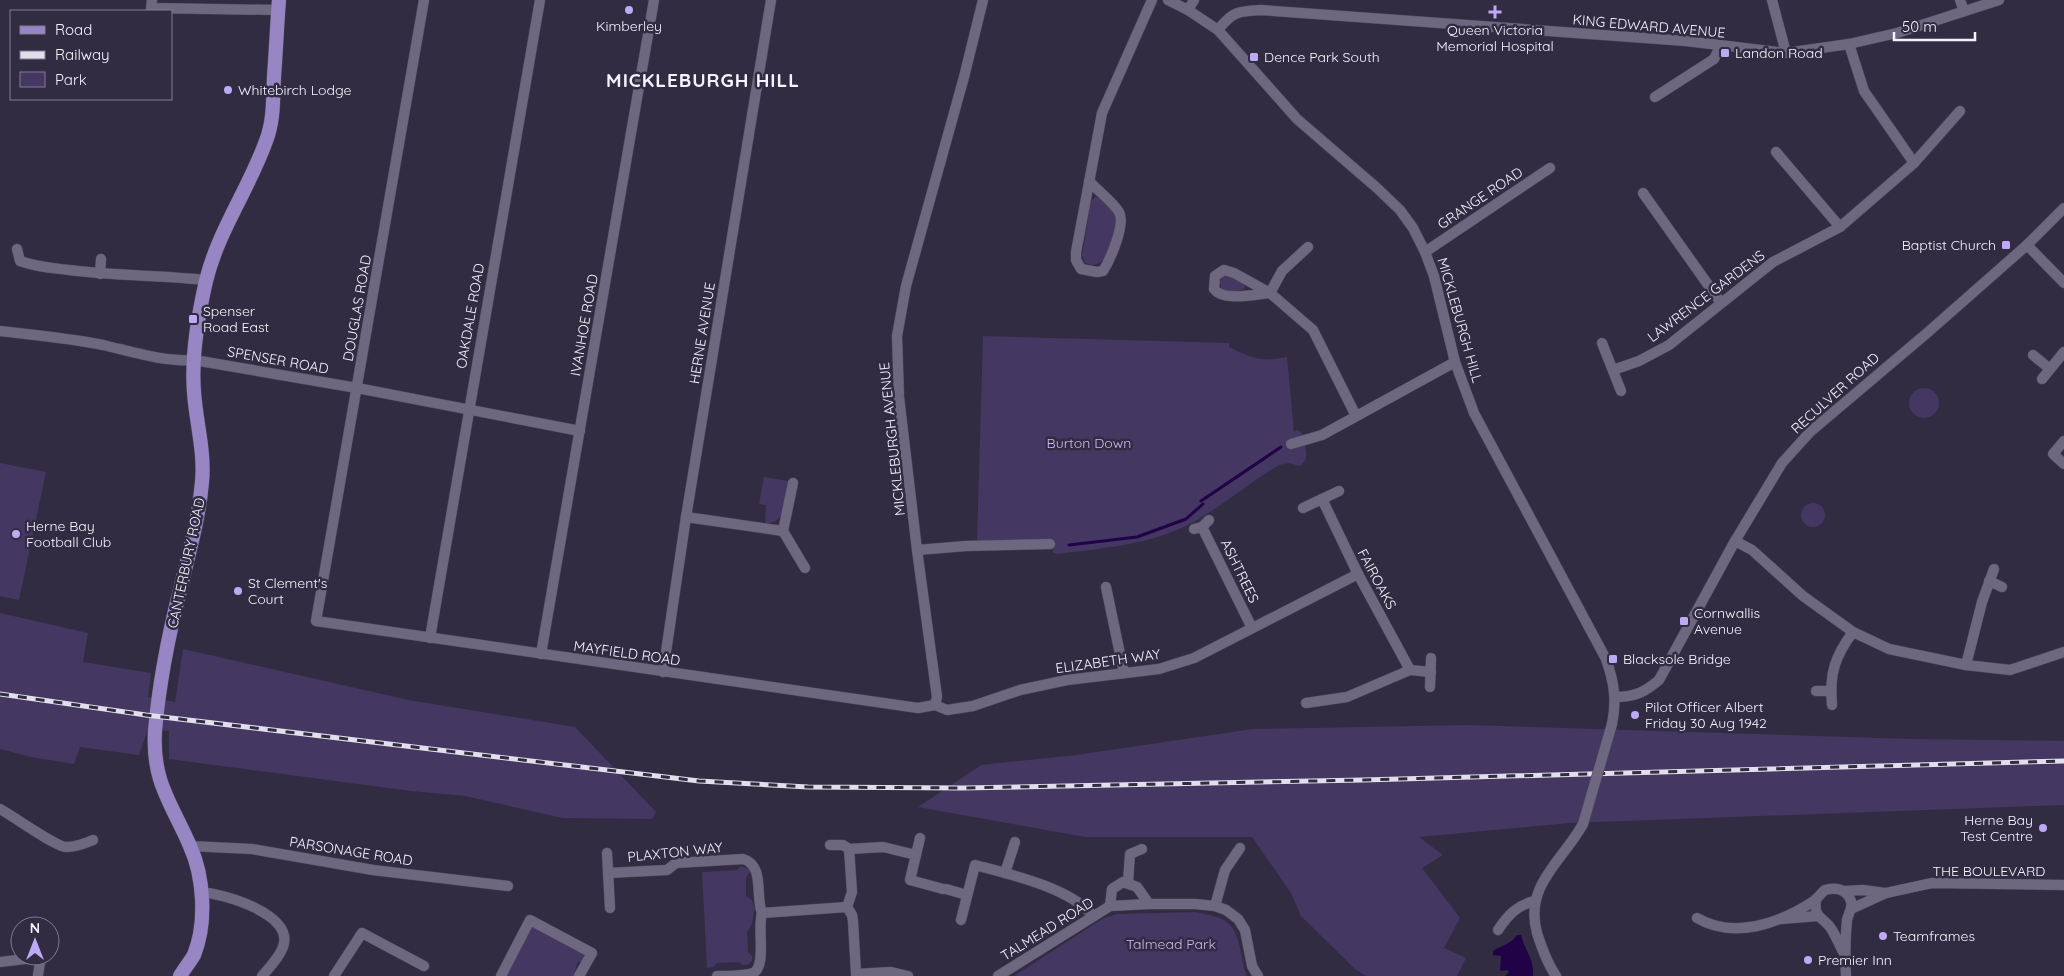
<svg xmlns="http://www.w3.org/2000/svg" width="2064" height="976" viewBox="0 0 2064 976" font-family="Quicksand,sans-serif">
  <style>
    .green { fill: #443761 }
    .water { fill: #220247 }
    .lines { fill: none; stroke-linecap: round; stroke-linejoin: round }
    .stream { stroke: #220247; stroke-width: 3 }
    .minor-casing { stroke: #4f4a5b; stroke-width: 11 }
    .major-casing { stroke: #4f4a5b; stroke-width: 15 }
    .minor { stroke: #6d6780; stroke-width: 10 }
    .major { stroke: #9886c4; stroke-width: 14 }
    .rail-casing { stroke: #e1dfeb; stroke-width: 5 }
    .rail { stroke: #322c42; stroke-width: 3; stroke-dasharray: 9; stroke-linecap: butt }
    .minor-bridge-casing { stroke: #4f4a5b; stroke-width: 11; stroke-linecap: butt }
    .minor-bridge { stroke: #6d6780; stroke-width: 10 }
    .poi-dot { fill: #bea9f4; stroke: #322c42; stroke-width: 2 }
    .labels { text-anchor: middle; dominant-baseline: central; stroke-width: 5; stroke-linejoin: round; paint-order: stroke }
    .poi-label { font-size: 14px; fill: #f5f3fe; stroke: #322c42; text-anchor: start }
    .street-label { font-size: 14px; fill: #f5f3fe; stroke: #322c42 }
    .park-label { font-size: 14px; fill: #c8b8f5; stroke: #322c42 }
    .district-label { font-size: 19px; font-weight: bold; letter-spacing: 1px; fill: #f5f3fe; stroke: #322c42 }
  </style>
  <rect width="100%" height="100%" fill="#322c42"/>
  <!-- green -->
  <g class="green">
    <path d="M1095,197C1105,199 1117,211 1118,222C1112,239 1108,273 1085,263L1082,255L1091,201Z"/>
    <path d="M1223,276C1232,276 1239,280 1245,286L1244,289C1238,292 1227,292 1221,288L1220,282Z"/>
    <path d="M983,336L1229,343V347C1255,359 1258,362 1287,357L1294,432L1297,430L1302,433C1304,445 1312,459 1299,466L1289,463L1279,465C1245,485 1215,513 1179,529C1144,545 1096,549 1058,554L1053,553L1052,541H977Z"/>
    <circle cx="1924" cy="403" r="15"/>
    <polygon points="0,463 46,472 19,600 0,596"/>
    <path d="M764,477L788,481C785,501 789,521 765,524L766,505L759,504Z"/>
    <circle cx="1813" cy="515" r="12"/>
    <polygon points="0,613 88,633 83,662 151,673 148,697 175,702 183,649 409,700 575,727 656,812 652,819 563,818 465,796 411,791 169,759 169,731 148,729 139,755 80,747 74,764 31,757 0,749"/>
    <polygon points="1469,725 1911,739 2064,741 2064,805 1570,823 1419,837 1443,855 1422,868 1460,918 1444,948 1466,958 1457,976 1366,976 1355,969 1301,916 1291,893 1252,837 1085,837 918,807 981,765 1076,755 1253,729"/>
    <path d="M740,866L749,869L750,872L746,877V896L752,900L755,909C752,917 754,925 747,932L748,952L752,956V961L747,965H742L739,962L717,963L713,967L707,968L702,872L737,870Z"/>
    <path d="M1196,912C1230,919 1235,922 1242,957C1243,963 1244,970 1247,976H1014L1102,919L1117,914Z"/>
    <polygon points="530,920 592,953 587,961 578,962 575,970 578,976 501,976"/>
  </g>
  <!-- water -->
  <path class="water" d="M1517,935H1521C1525,951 1534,958 1533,976H1505L1509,972L1508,970L1500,971L1501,956L1493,955V951C1501,945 1510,945 1517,935Z"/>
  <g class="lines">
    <!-- stream -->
    <g class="stream">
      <polyline points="1201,501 1281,447"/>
      <polyline points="1069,545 1137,537 1186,519 1203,504"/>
    </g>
    <!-- minor casing -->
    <g class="minor-casing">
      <g id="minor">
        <polyline points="152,0 151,8 278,10"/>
        <polyline points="424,0 316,621 918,708 935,705"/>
        <path d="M1168,0L1188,10L1218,30L1297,119L1377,188L1400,210L1413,228L1425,252L1434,276L1455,362L1474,413L1606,659C1614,682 1617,700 1612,724"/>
        <polyline points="1772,0 1786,53"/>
        <polyline points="1960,0 1964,11"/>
        <polyline points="1188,10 1194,0"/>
        <path d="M1218,30C1232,12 1238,11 1261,10L1686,41L1786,53L1849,44L1897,33L1999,0"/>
        <polyline points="1849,44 1864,91 1914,163"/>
        <polyline points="1655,97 1714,59 1721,45"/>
        <polyline points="1776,152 1840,227"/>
        <path d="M1089,181C1097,190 1113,202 1119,212C1126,224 1110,260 1103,271L1097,272L1081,269L1076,260V252L1102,113L1152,0"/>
        <polyline points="1643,193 1721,303"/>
        <polyline points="2027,245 2064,283"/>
        <polyline points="1308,247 1282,271 1270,293 1313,330 1356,416"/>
        <path d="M17,249L20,261C36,267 52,268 69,270C115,276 161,275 207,280"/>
        <polyline points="1425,252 1550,168"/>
        <path d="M1224,270L1234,273L1270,293C1256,294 1223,302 1214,289L1215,276Z"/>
        <polyline points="100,274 101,259"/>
        <path d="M0,331C34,335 69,338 103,345C133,352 164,362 194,360L357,388L580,431"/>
        <polyline points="1602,343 1621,391"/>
        <polyline points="2033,355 2050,369"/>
        <polyline points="1613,370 1639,361 1669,345 1773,262 1840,227 1914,163 1960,111"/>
        <polyline points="2042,379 2064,352"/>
        <polyline points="2064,441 2053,454 2064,464"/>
        <polyline points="1291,444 1322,435 1455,362"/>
        <polyline points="793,483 783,531 805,568"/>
        <polyline points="1303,508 1339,491"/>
        <polyline points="686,517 783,531"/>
        <polyline points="1202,527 1252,628"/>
        <polyline points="1194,529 1202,527 1209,520"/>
        <polyline points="1735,541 1752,550 1803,596 1853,632 1889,649 1966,665 2010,670 2064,652"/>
        <polyline points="917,550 966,546 1050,544"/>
        <polyline points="1989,581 2002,587"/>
        <polyline points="1106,587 1124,673"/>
        <polyline points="430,638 540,0"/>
        <polyline points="541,654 654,0"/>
        <polyline points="1966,665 1982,602 1994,569"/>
        <polyline points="1410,670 1431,672"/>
        <polyline points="663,672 686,517 771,0"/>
        <polyline points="1430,687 1431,658"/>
        <polyline points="1816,691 1830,691"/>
        <path d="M1615,697C1635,697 1645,692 1659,680L1735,541L1782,463L1810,432L1927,333L2027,245L2064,208"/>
        <polyline points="1306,703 1347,697 1410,670 1358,574 1322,499"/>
        <polyline points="935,705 937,697 917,550 899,397 897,336 906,286 964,77 983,0"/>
        <polyline points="935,705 947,710 973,706 1020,690 1067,680 1159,669 1194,658 1358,574"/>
        <path d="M1832,705C1829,674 1835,656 1853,632"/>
        <path d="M0,809C13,816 56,847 66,847C75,847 84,844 93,840"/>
        <polyline points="920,838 910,880 943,889"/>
        <polyline points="830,845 843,845 849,849 883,847 916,855"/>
        <polyline points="190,846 252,849 373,870 508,886"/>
        <polyline points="607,853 610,908"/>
        <path d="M608,873L667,870L676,863L743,859C765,865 755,897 762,913"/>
        <polyline points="1005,873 1015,842"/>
        <polyline points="1128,882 1130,854 1142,849"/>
        <polyline points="946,889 967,895"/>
        <polyline points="1844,891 1863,890 1885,893"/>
        <path d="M201,892C224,894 295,914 283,947C279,958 269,968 262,976"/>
        <path d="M1816,899C1813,920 1824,916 1832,930C1837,938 1840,947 1845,955"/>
        <polyline points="1110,906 1112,889 1123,882 1137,887 1149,904"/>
        <polyline points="1215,906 1225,870 1240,848"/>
        <polyline points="847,907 852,892 849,849"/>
        <polyline points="1851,909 1886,893 1932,883 2064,885"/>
        <path d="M1697,918C1735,940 1780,923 1814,901C1818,898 1821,893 1825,890C1836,887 1847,889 1851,901C1853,909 1848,914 1847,920C1845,939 1845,958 1846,976"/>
        <polyline points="1781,919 1818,916"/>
        <path d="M961,920L975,865C1009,874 1071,888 1093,916"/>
        <path d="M1498,930C1508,915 1517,905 1535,901"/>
        <polyline points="0,962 41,957"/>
        <polyline points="38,975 41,956"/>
        <polyline points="334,976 362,933 424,966"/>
        <polyline points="501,976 530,920 592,953 579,976"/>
        <path d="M717,976C727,976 743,976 753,973C767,967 757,928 762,913L847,907L852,915L853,921L856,974L891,972L908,976"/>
        <polyline points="998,976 1110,906 1149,904 1195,904 1215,906 1226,910 1238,919 1245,930 1252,966 1258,976"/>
        <path d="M1556,976C1547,963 1542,949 1537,933C1524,885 1562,862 1583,824"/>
      </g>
    </g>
    <!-- major casing -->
    <g class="major-casing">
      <path id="major" d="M180,976C184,969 190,962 194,955C207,923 204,877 190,846C171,802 152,782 155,731C159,684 169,633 181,586C189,552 199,518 202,482C205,452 196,422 194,392C191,355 198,316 206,281C218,231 249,189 266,141C274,121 273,98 274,76C276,51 277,25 279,0"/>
    </g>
    <!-- minor -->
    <use href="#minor" class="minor"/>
    <!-- major -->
    <use href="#major" class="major"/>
    <!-- rail casing -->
    <g class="rail-casing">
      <polyline id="rail" points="0,694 146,715 699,781 808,787 962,788 1363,780 2064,761"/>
    </g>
    <!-- rail -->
    <use href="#rail" class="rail"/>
    <!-- minor-bridge casing -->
    <g class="minor-bridge-casing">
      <polyline id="minor-bridge" points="1583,824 1612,724"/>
    </g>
    <!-- minor-bridge -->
    <use href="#minor-bridge" class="minor-bridge"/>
  </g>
  <!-- markers -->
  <g class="poi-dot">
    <circle cx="629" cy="10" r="5"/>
    <path d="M1492.5 4.5h5v5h5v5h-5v5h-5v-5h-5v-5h5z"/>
    <rect x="1720" y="48" width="10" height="10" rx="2.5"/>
    <rect x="1249" y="52" width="10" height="10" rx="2.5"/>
    <circle cx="228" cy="90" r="5"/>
    <rect x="2001" y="240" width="10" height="10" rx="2.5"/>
    <rect x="188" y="314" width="10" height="10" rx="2.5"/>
    <circle cx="16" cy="534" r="5"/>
    <circle cx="238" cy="591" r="5"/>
    <rect x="1679" y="616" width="10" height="10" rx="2.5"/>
    <rect x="1608" y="654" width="10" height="10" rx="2.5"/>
    <circle cx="1635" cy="715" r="5"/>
    <circle cx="2043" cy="828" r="5"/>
    <circle cx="1883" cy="936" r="5"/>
    <circle cx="1808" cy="960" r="5"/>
  </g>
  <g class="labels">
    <!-- poi labels -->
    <g class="poi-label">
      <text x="629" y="26" text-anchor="middle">Kimberley</text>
      <text x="1495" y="30" text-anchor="middle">Queen Victoria<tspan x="1495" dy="16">Memorial Hospital</tspan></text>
      <text x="1735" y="53">Landon Road</text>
      <text x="1264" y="57">Dence Park South</text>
      <text x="238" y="90">Whitebirch Lodge</text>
      <text x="1996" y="245" text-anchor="end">Baptist Church</text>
      <text x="203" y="311">Spenser<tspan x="203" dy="16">Road East</tspan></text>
      <text x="26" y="526">Herne Bay<tspan x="26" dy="16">Football Club</tspan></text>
      <text x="248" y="583">St Clement's<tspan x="248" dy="16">Court</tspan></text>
      <text x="1694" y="613">Cornwallis<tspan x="1694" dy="16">Avenue</tspan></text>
      <text x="1623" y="659">Blacksole Bridge</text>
      <text x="1645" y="707">Pilot Officer Albert<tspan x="1645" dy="16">Friday 30 Aug 1942</tspan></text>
      <text x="2033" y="820" text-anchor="end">Herne Bay<tspan x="2033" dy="16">Test Centre</tspan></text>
      <text x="1893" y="936">Teamframes</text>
      <text x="1818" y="960">Premier Inn</text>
    </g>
    <!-- street labels -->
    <g class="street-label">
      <text transform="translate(1649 26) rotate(5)">KING EDWARD AVENUE</text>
      <text transform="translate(1480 198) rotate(-34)">GRANGE ROAD</text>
      <text transform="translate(1706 296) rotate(-37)">LAWRENCE GARDENS</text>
      <text transform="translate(357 308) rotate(-80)">DOUGLAS ROAD</text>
      <text transform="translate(470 316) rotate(-80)">OAKDALE ROAD</text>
      <text transform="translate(1460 320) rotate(74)">MICKLEBURGH HILL</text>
      <text transform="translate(584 325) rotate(-80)">IVANHOE ROAD</text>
      <text transform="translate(702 333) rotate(-81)">HERNE AVENUE</text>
      <text transform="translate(278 360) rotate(10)">SPENSER ROAD</text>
      <text transform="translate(1835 393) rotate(-42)">RECULVER ROAD</text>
      <text transform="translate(892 439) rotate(-96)">MICKLEBURGH AVENUE</text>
      <text transform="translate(186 563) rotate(-78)">CANTERBURY ROAD</text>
      <text transform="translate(1240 571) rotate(64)">ASHTREES</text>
      <text transform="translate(1377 579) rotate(62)">FAIROAKS</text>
      <text transform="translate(627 653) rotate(8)">MAYFIELD ROAD</text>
      <text transform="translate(1108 661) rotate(-8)">ELIZABETH WAY</text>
      <text transform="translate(351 851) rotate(9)">PARSONAGE ROAD</text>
      <text transform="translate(675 852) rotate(-6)">PLAXTON WAY</text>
      <text x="1989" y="871">THE BOULEVARD</text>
      <text transform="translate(1047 929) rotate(-32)">TALMEAD ROAD</text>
    </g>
    <!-- park labels -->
    <g class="park-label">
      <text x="1089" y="443">Burton Down</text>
      <text x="1171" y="944">Talmead Park</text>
    </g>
    <!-- district labels -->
    <g class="district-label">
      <text x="703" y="80">MICKLEBURGH HILL</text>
    </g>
  </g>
  <!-- legend -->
  <rect x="10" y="10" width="162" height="90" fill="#322c42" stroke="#807c8d"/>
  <rect x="20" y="26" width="25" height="8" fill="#9886c4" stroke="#807c8d"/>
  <text x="55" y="35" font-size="15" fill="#f5f3fe">Road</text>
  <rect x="20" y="51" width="25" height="8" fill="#e1dfeb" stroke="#807c8d"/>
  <text x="55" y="60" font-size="15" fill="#f5f3fe">Railway</text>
  <rect x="20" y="72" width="25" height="15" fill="#443761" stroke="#807c8d"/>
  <text x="55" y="85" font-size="15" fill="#f5f3fe">Park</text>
  <!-- north arrow -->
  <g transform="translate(35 941)"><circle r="24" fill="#322c42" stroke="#807c8d"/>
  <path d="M0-4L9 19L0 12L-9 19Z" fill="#bea9f4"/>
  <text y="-8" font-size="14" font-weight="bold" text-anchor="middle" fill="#f5f3fe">N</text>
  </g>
  <!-- scale -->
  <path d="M1894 32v8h81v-8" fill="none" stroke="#f5f3fe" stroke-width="2.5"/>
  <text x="1902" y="32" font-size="15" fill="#f5f3fe" stroke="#322c42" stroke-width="4" paint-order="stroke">50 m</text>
</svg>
